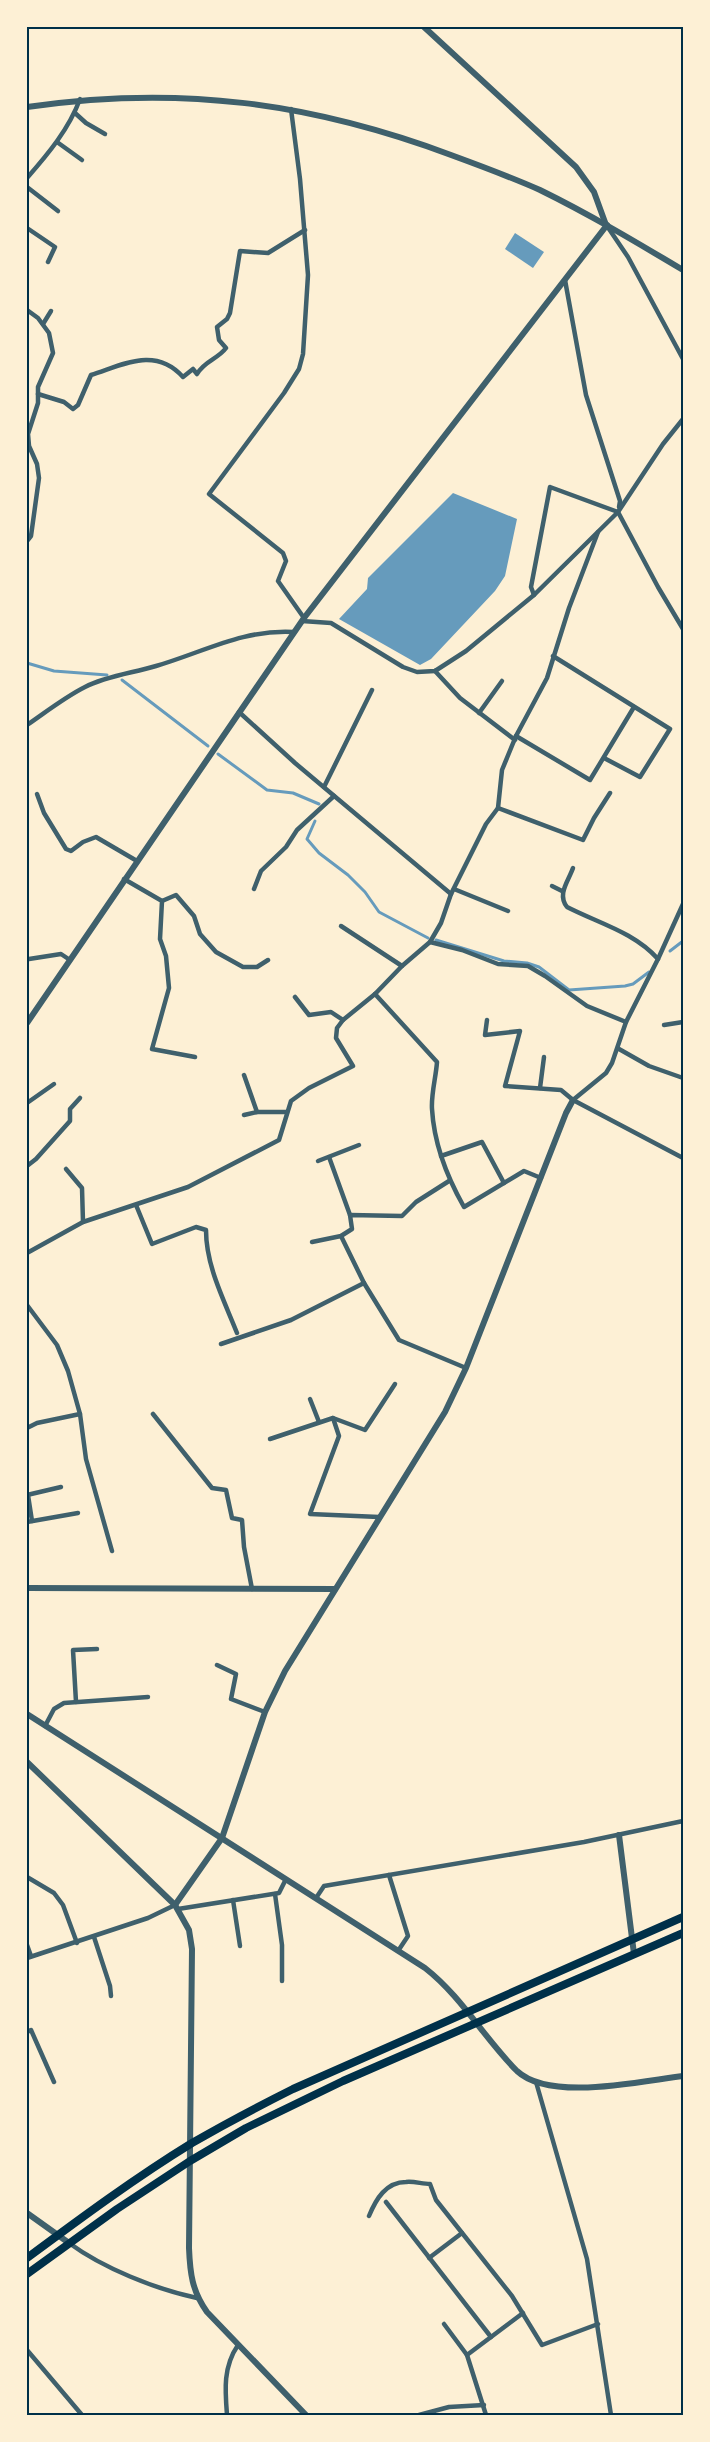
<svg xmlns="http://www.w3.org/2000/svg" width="710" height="2442" viewBox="0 0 710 2442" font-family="Raleway,sans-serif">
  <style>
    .water { fill: #669bbc }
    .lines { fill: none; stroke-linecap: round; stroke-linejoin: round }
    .stream { stroke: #669bbc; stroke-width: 3 }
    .minor { stroke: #3f606c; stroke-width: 4.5 }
    .tertiary { stroke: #3f606c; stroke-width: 6 }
    .trunk { stroke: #003049; stroke-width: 8 }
    .neatline { fill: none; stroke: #003049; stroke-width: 2 }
  </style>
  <rect width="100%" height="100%" fill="#fdf0d5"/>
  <!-- water -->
  <g class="water">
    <polygon points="515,233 544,252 533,268 505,249"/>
    <polygon points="453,493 517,519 505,576 495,591 431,659 420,665 339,619 367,589 368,578"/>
  </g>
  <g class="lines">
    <!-- stream -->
    <g class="stream">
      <polyline points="27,663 54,671 107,675"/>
      <polyline points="122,680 208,746"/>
      <polyline points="218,754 267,790 293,793 319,804"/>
      <polyline points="315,821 307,839 319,853 348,875 365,892 379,912 428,938"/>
      <polyline points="436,940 504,961 527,963 539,967 569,990 625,986 633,984 649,972"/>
      <polyline points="670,951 683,941"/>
    </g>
    <!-- minor -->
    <g class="minor">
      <polyline points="291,109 300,179 308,275 303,354 299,369 284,393 209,494 283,553 286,561 278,581 304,618"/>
      <polyline points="75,113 86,123 105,134"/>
      <polyline points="57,142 82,160"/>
      <path d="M27,178C48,154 69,129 80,99"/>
      <polyline points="27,187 58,211"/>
      <polyline points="607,226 628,257 683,359"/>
      <polyline points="27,228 55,247 48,262"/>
      <polyline points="565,280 586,395 620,501 619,507"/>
      <polyline points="27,310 38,318 49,333 53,353 38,387 38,403 28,434 29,446 37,464 39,478 31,536 27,541"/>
      <polyline points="43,324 51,311"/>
      <path d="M38,394L64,402L73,409L78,405L91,375C123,365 155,346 183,377L193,369L197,374C204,361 218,359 226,348L219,340L217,327L227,319L230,313L240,251L268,253L305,230"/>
      <polyline points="534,595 531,587 550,487 618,512 658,587 683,629"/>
      <polyline points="302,621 331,623 403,667 417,672 435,671 466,651 534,595 618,512 663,444 683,419"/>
      <polyline points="553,656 670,729 640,777 604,758"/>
      <polyline points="435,671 460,698 515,740"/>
      <polyline points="239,712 295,763 451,894"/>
      <polyline points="479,713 502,681"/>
      <path d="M27,725C46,712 65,697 85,687C106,676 133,673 156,666C204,652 243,629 294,632"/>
      <polyline points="516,736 590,780 634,707"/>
      <polyline points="324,787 372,690"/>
      <polyline points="37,794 44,813 66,849 71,851 83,842 96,837 137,861"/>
      <polyline points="498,808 583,840 594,818 610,793"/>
      <path d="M573,868C568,882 557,894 567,907C598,923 634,932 658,959"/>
      <polyline points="124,879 162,901 160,939 166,956 169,988 152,1049 195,1057"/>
      <polyline points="552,886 562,891"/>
      <polyline points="254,889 261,871 286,847 297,830 334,796"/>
      <polyline points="454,889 508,911"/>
      <polyline points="162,901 176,895 194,916 200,934 216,952 243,967 257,967 268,960"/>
      <polyline points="341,926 402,966"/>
      <polyline points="430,942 462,950 498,964 528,966 545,976 587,1006 626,1022"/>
      <polyline points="29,959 61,954 70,960"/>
      <path d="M375,994L437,1062C436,1077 431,1094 432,1109C434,1144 447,1177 464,1207L524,1171L541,1178"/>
      <polyline points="295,997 309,1015 331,1012 343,1020"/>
      <polyline points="487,1020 485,1035 520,1031 505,1086 561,1090 573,1100 683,1158"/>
      <polyline points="664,1025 683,1022"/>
      <polyline points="619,1049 649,1066 683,1078"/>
      <polyline points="244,1075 257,1112"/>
      <polyline points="540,1088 544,1057"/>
      <polyline points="573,1100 606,1073 612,1063 626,1022 658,959 683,904"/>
      <polyline points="27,1103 54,1084"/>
      <polyline points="244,1115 257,1112 287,1112"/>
      <polyline points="441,1156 482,1142 504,1183"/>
      <polyline points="329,1157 350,1215"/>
      <polyline points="318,1161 359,1145"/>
      <polyline points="27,1166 36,1159 70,1121 70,1109 80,1098"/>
      <polyline points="66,1169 82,1188 83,1222"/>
      <path d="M136,1205L152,1244L196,1227L206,1230C206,1266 224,1300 237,1333"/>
      <polyline points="341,1236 364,1283 399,1340 466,1368"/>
      <polyline points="312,1242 341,1236 352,1229 350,1215 402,1216 416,1202 449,1181"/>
      <polyline points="27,1253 83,1222 188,1187 279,1140 291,1101 309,1088 353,1066 336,1038 337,1028 343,1020 375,994 402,966 430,942 441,923 451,894 486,824 498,808 502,770 516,736 547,678 569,608 598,532"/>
      <polyline points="27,1305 57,1345 68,1371 80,1414 86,1459 112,1551"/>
      <polyline points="221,1344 291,1320 364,1283"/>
      <polyline points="310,1399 319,1422"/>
      <polyline points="153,1414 212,1488 226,1490 232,1518 242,1520 244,1547 252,1589"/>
      <polyline points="333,1418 365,1430 395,1384"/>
      <polyline points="27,1428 37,1423 80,1414"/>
      <polyline points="270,1439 333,1418 339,1436 310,1514 379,1517"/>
      <polyline points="27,1495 61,1487"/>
      <polyline points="28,1495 32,1521"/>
      <polyline points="27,1522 78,1513"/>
      <polyline points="217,1665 236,1674 231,1699 265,1712"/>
      <polyline points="76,1702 73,1650 97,1649"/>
      <polyline points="45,1726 54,1709 64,1703 148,1697"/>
      <polyline points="389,1875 408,1936 398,1951"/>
      <polyline points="27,1877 54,1893 63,1905 77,1943"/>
      <polyline points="275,1894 282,1945 282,1981"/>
      <polyline points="316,1898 324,1886 584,1842 683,1821"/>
      <polyline points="233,1900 240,1946"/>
      <polyline points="178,1909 279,1893 286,1879"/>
      <polyline points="94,1937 110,1986 111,1996"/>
      <polyline points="27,1945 31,1956"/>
      <polyline points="27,1958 148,1918 175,1905"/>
      <polyline points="27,2032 31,2030 54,2082"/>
      <polyline points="536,2082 587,2259 611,2415"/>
      <polyline points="386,2202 491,2337"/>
      <path d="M369,2216C376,2199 386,2182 406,2182C414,2181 422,2184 430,2184L436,2200L512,2296L542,2345L598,2324"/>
      <path d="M69,2243C103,2268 155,2289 197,2298"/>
      <polyline points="429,2258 462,2233"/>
      <polyline points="444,2324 467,2355 486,2415"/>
      <polyline points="27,2350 82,2415"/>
      <polyline points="467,2355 523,2313"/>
      <path d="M227,2415C225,2390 223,2367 238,2345"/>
      <polyline points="419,2415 449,2407 484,2405"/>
    </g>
    <!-- tertiary -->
    <g class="tertiary">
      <polyline points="424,27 576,167 594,192 606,225"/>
      <path d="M27,107C178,85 309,102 451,155C481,166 511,177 540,190C589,214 636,242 683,270"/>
      <polyline points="27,1023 304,618 607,225"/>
      <polyline points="27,1588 335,1589"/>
      <path d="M27,1714L425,1968C462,1997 484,2038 517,2071C550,2102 641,2081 683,2076"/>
      <path d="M27,1762L175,1905L189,1930L192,1949L189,2248C190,2273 192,2291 207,2312L306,2415"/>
      <polyline points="619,1835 634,1954"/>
      <polyline points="175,1905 222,1838 265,1712 285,1671 445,1412 466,1368 566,1113 573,1100"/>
      <polyline points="27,2213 69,2243"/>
    </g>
    <!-- trunk -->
    <g class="trunk">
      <path d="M27,2258C81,2218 135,2178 192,2143C225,2124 259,2106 293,2089L683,1917"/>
      <polyline points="27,2274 117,2209 190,2161 246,2128 343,2081 683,1933"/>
    </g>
  </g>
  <!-- border -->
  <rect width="710" height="2442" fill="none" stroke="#fdf0d5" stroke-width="57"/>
  <rect x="28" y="28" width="654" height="2386" class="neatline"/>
</svg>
